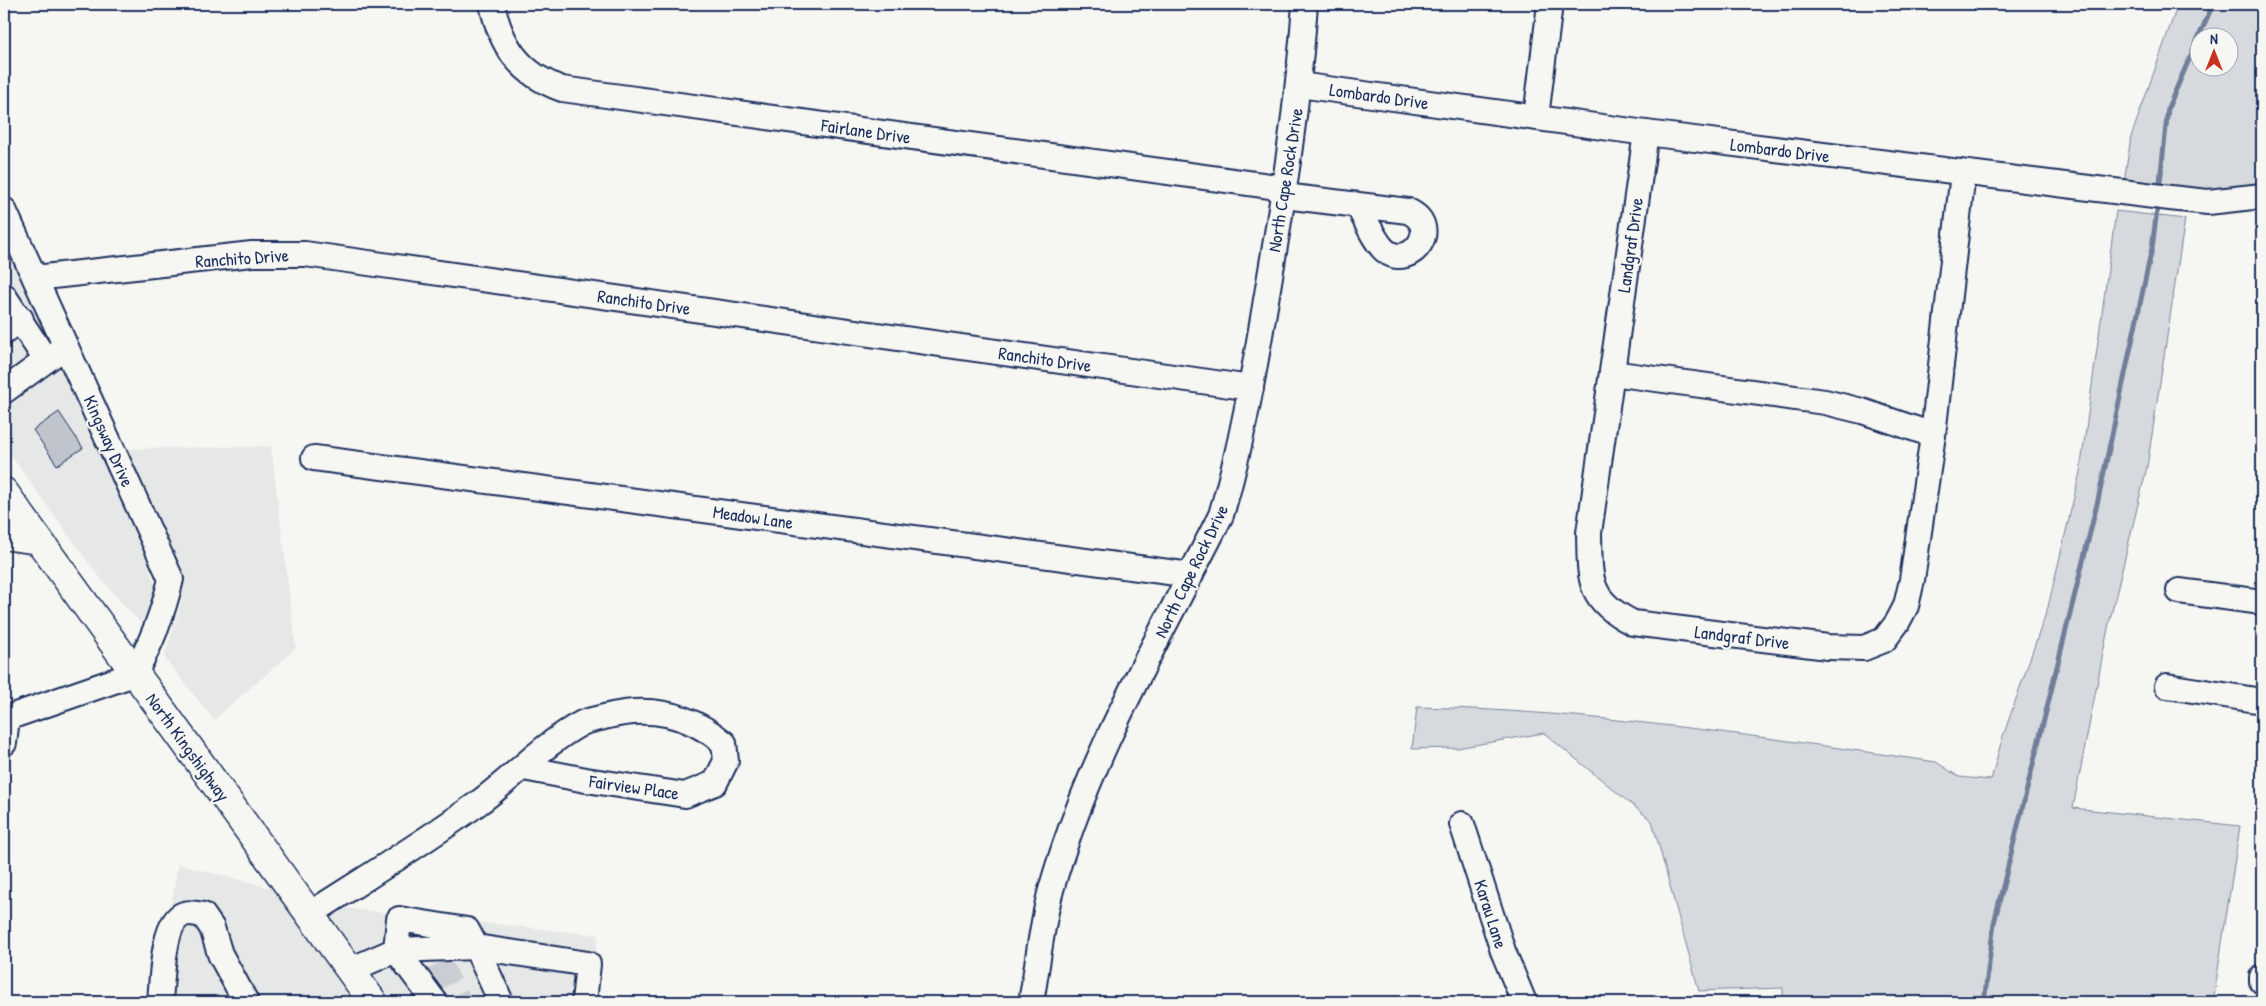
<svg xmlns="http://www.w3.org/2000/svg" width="2266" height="1006" viewBox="0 0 2266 1006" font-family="'Patrick Hand',sans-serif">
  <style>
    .built { fill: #e6e7e7 }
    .green { fill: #d6d9dd; stroke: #78849e; fill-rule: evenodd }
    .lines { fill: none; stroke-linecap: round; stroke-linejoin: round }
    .stream { stroke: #717e99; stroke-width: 5 }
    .building { fill: #c0c4cd; stroke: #1b2f5e }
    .minor-tunnel { stroke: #caced4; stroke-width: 24; stroke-dasharray: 24 12; stroke-linecap: butt }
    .minor-casing { stroke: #1b2f5e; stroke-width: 28 }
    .major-casing { stroke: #1b2f5e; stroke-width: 31 }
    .minor { stroke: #f6f6f2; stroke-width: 24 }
    .major { stroke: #f6f6f2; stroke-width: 28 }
    .labels { text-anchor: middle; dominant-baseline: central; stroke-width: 4.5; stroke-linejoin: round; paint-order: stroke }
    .street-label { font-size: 18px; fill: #1b2f5e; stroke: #f6f6f2 }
  </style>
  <rect width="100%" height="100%" fill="#f6f6f2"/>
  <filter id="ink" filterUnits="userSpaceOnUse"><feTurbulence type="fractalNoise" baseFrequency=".02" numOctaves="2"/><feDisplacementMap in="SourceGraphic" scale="10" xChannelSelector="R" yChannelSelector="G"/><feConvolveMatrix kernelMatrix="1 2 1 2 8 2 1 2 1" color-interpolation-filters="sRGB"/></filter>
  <g filter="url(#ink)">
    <!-- built -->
    <g class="built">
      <polygon points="4,231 138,536 158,594 150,611 140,622 124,606 94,570 4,446"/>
      <polygon points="271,446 296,648 214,720 164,657 183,597 176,564 123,449"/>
      <polygon points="178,864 351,909 598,935 593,1002 155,1002"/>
    </g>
    <!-- green -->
    <g class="green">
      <path d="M2178,4H2262V185L2213,194L2124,182L2131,137ZM2198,38H2228V68H2198Z"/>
      <path d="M2116,211L2185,219L2147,467L2108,628L2073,808L2240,826L2213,1002H1783V988L1699,991L1652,821L1544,733L1457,748L1412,749L1417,707C1591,711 1763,737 1936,762L1959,777L1991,780L2002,739L2048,607L2080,472Z"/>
    </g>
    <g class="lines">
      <!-- stream -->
      <g class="stream">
        <polyline points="2159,191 2168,108 2213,4"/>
        <polyline points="1984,1002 1994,923 2098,500 2152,248 2158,202"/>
      </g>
    </g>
    <!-- building -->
    <polygon class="building" points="59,412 83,448 57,465 33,430"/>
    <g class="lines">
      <!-- minor-tunnel -->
      <polyline class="minor-tunnel" points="439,963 460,1002"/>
      <!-- minor casing -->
      <g class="minor-casing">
        <g id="minor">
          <path d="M492,4C501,46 520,74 562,89L1285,188"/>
          <polyline points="1299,85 1646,133 2170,198 2208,202 2262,196"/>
          <polyline points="1536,117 1550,4"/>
          <path d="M1646,133L1589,533C1590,579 1587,600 1633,623L1828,647L1864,648L1884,640L1897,623L1906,606L1912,580L1933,435L1963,173"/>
          <path d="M1284,196L1408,211C1443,227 1411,269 1387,252C1376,245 1365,218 1358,206"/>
          <path d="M4,210L171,579C163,613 152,643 134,674L4,719"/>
          <polyline points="35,278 252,254 305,254 1251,388"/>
          <polyline points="4,296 46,360"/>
          <polyline points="4,332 21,319"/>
          <polyline points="1612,373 1825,402 1862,411 1933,435"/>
          <polyline points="4,391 59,351"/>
          <polyline points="314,458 1191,575"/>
          <polyline points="4,537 41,542"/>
          <polyline points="2179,591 2262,602"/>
          <polyline points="2167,686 2262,701"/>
          <polyline points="4,743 7,718"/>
          <polyline points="1462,824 1503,951 1524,1002"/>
          <path d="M310,914C366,878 423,843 477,804C513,778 543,744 582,723C589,720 597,719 604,717C649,705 688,713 724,743L726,761L715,783L685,795L586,780L524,768"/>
          <polygon points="399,919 467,930 476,947 396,950"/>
          <polyline points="350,970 396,950 435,1002"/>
          <polyline points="2262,977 2262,981"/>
          <path d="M160,1002C162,983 162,921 184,914C189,912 198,914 203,915L212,928L220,954L246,1002"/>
          <polyline points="501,1002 476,947 588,964 584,1002"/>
          <path d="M1031,1002C1038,965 1041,926 1051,890C1088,758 1160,637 1221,515C1242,445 1254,372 1266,300C1283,200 1298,105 1305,4"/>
        </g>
      </g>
      <!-- major casing -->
      <g class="major-casing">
        <polyline id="major" points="4,492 373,1002"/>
      </g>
      <!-- minor -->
      <use href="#minor" class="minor"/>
      <!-- major -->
      <use href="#major" class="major"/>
    </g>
  </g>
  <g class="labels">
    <!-- street labels -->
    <g class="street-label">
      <text transform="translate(1379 96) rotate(8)">Lombardo Drive</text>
      <text transform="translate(866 131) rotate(8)">Fairlane Drive</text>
      <text transform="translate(1780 150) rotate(7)">Lombardo Drive</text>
      <text transform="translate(1285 180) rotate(-81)">North Cape Rock Drive</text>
      <text transform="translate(1630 245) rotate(-82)">Landgraf Drive</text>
      <text transform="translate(242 258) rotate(-4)">Ranchito Drive</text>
      <text transform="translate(644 302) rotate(8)">Ranchito Drive</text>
      <text transform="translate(1045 359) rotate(8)">Ranchito Drive</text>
      <text transform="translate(109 441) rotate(66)">Kingsway Drive</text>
      <text transform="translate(753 517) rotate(8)">Meadow Lane</text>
      <text transform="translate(1191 571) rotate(-64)">North Cape Rock Drive</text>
      <text transform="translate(1742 637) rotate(7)">Landgraf Drive</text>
      <text transform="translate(188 747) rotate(54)">North Kingshighway</text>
      <text transform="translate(634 787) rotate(8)">Fairview Place</text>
      <text transform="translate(1491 914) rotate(72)">Karau Lane</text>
    </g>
  </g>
  <!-- margin -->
  <rect width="2266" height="1006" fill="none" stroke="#f6f6f2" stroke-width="20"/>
  <rect x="10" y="10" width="2246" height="986" fill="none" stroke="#1b2f5e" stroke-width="2" filter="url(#ink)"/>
  <!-- north arrow -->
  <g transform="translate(2214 52)"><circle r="24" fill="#f6f6f2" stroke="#9ea6b7"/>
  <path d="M0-4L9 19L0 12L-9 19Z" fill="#c8321e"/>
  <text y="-8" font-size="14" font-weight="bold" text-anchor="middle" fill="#1b2f5e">N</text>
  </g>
</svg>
